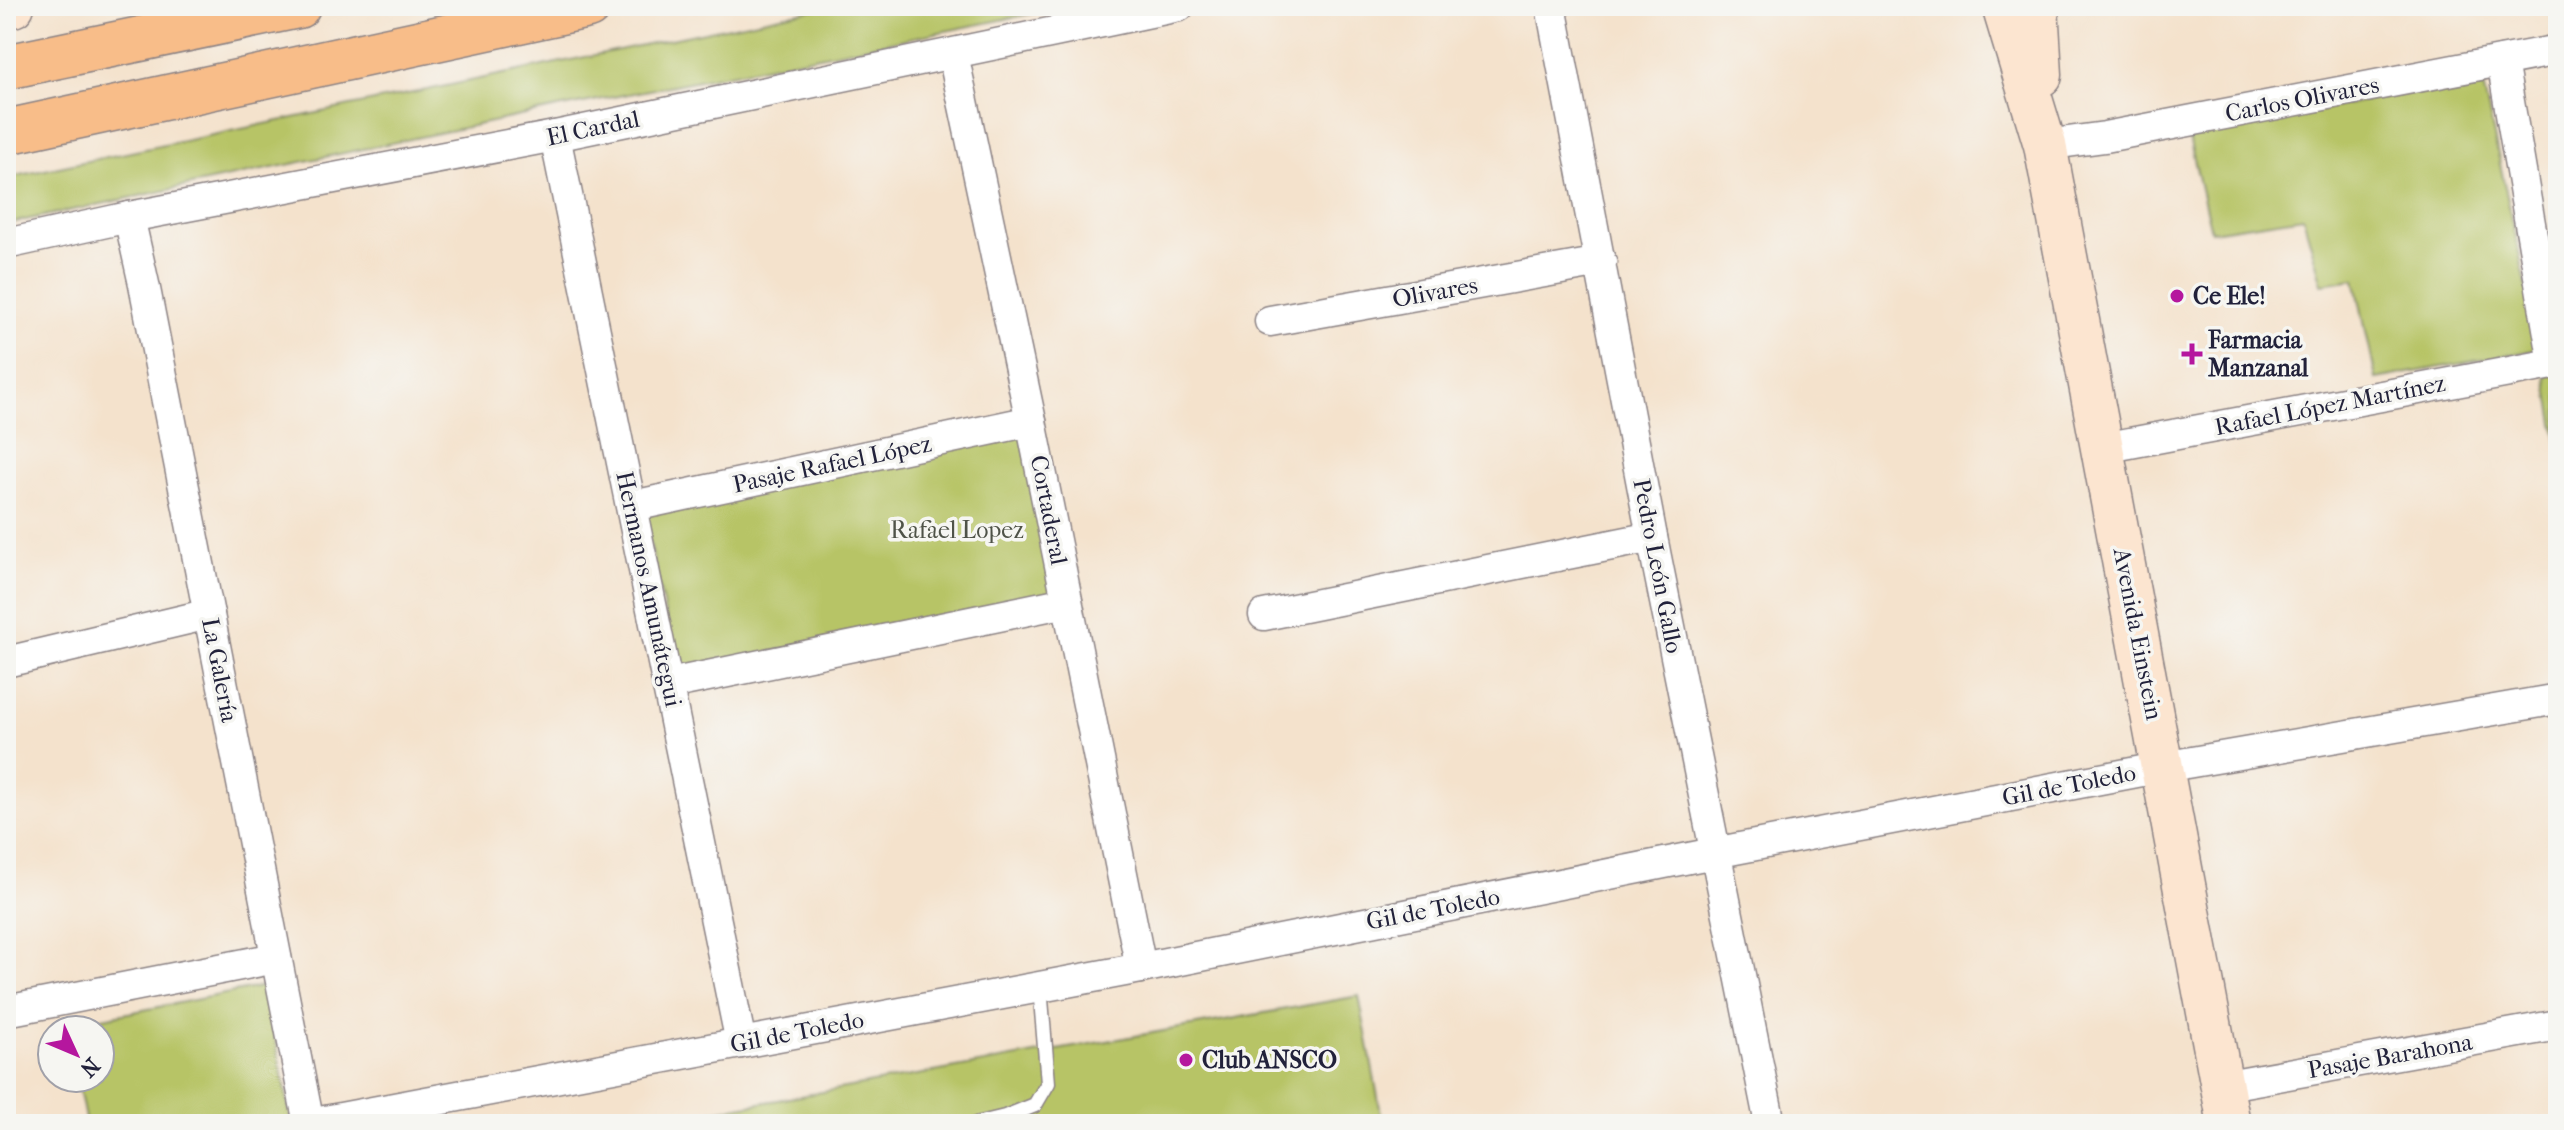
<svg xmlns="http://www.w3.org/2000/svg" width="2564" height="1130" viewBox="0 0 2564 1130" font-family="'IM FELL French Canon',serif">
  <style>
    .green { fill: #b7c466; stroke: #6c7350; stroke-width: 2 }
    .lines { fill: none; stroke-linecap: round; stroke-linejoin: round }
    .lane-casing { stroke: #8b8284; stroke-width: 17 }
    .street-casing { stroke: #8b8284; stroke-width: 33 }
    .secondary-casing { stroke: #8b8284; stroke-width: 45 }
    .primary-casing { stroke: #8b8284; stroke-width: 47 }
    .lane { stroke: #fff; stroke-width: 14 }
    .street { stroke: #fff; stroke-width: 30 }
    .secondary { stroke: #fce5d0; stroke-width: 42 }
    .primary { stroke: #f8bd89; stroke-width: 44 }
    .poi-dot { fill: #b5179e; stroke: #f6f6f2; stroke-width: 3 }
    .labels { text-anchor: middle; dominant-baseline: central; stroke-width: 7; stroke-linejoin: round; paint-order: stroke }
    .street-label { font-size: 24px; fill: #22223b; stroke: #f6f6f2 }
    .poi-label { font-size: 24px; font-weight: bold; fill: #22223b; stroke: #f6f6f2; text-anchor: start }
    .park-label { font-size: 24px; fill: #4f5348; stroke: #f6f6f2 }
  </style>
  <rect width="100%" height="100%" fill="#f6f6f2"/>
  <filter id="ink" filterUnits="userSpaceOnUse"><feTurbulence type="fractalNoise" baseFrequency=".0125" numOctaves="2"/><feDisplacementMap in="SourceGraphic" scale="16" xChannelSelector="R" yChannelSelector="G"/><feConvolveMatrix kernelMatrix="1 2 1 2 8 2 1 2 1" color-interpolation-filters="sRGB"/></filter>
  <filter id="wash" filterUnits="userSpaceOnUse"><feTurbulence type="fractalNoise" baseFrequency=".006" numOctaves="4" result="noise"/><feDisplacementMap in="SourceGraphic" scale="32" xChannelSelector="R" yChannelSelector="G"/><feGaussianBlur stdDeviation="1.8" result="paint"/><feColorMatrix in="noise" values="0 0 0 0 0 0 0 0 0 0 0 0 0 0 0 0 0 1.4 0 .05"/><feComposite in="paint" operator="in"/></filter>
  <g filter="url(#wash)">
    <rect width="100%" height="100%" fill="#f4e2cc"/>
    <!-- green -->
    <g class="green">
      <polygon points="829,6 1071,6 558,108 6,224 6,178"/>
      <polygon points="2481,76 2540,349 2376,379 2355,279 2322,284 2303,217 2211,231 2189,138"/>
      <polygon points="2558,373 2558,446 2546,376"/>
      <polygon points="1023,432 1055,594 677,671 644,514"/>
      <polygon points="265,986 292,1124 86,1124 77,1078 100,1078 100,1030 68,1030 67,1025"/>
      <polygon points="1359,996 1383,1124 644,1124"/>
    </g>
  </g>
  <g filter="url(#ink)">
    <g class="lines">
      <!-- lane casing -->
      <g class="lane-casing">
        <polyline id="lane" points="976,1124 1005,1117 1035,1105 1048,1083 1040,987"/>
      </g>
      <!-- street casing -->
      <g class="street-casing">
        <g id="street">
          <polyline points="1551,6 1652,537 1770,1124"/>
          <polyline points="953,54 1031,421 1141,968"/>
          <polyline points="2502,61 2554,363"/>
          <polyline points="555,136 741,1043"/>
          <polyline points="2045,145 2105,137 2558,50"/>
          <polyline points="129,217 144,284 309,1124"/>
          <polyline points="6,244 129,217 555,136 1179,6"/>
          <polyline points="1270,321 1601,262"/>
          <polyline points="2103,448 2558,363"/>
          <polyline points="633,506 1031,421"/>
          <polyline points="1264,615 1652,537"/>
          <polyline points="6,662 209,614"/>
          <polyline points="669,684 1067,602"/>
          <polyline points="6,1011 276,958"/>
          <polyline points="2222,1086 2558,1025"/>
          <polyline points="309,1124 1141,968 1714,853 2163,767 2558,699"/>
        </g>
      </g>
      <!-- secondary casing -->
      <g class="secondary-casing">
        <g id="secondary">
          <polyline points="2003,6 2045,145 2229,1124"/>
          <polyline points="2037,6 2041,75"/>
          <polyline points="6,7 13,6"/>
        </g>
      </g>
      <!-- primary casing -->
      <g class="primary-casing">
        <g id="primary">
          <polyline points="6,67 298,6"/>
          <polyline points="6,132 588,6"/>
        </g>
      </g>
      <!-- lane -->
      <use href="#lane" class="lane"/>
      <!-- street -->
      <use href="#street" class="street"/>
      <!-- secondary -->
      <use href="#secondary" class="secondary"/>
      <!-- primary -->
      <use href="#primary" class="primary"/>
    </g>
  </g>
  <!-- markers -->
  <g class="poi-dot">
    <circle cx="2177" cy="296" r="8"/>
    <path d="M2188 342h8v8h8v8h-8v8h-8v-8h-8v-8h8z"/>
    <circle cx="1186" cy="1060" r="8"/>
  </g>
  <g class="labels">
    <!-- street labels -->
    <g class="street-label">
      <text transform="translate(2302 99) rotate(-11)">Carlos Olivares</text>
      <text transform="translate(593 128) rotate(-12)">El Cardal</text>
      <text transform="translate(1435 292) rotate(-10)">Olivares</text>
      <text transform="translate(2330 405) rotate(-11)">Rafael López Martínez</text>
      <text transform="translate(832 464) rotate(-12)">Pasaje Rafael López</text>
      <text transform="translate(1049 510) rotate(79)">Cortaderal</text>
      <text transform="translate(1658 566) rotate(79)">Pedro León Gallo</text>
      <text transform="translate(649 589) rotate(78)">Hermanos Amunátegui</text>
      <text transform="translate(2138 634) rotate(79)">Avenida Einstein</text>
      <text transform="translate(220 670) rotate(79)">La Galería</text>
      <text transform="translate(2069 785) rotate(-11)">Gil de Toledo</text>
      <text transform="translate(1433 909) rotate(-11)">Gil de Toledo</text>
      <text transform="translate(797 1032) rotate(-11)">Gil de Toledo</text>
      <text transform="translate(2390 1056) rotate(-10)">Pasaje Barahona</text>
    </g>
    <!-- poi labels -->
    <g class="poi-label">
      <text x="2193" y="296">Ce Ele!</text>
      <text x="2208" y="340">Farmacia<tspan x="2208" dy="28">Manzanal</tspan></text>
      <text x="1202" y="1060">Club ANSCO</text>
    </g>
    <!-- park labels -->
    <g class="park-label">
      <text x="957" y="530">Rafael Lopez</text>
    </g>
  </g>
  <!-- margin -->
  <rect width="2564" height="1130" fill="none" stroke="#f6f6f2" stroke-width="32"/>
  <!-- north arrow -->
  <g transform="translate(76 1054) rotate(134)"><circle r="38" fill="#f6f6f2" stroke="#a1a1a9" stroke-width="2"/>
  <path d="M0-6L14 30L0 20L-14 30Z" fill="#b5179e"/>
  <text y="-12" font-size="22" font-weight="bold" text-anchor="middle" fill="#22223b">N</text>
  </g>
</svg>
